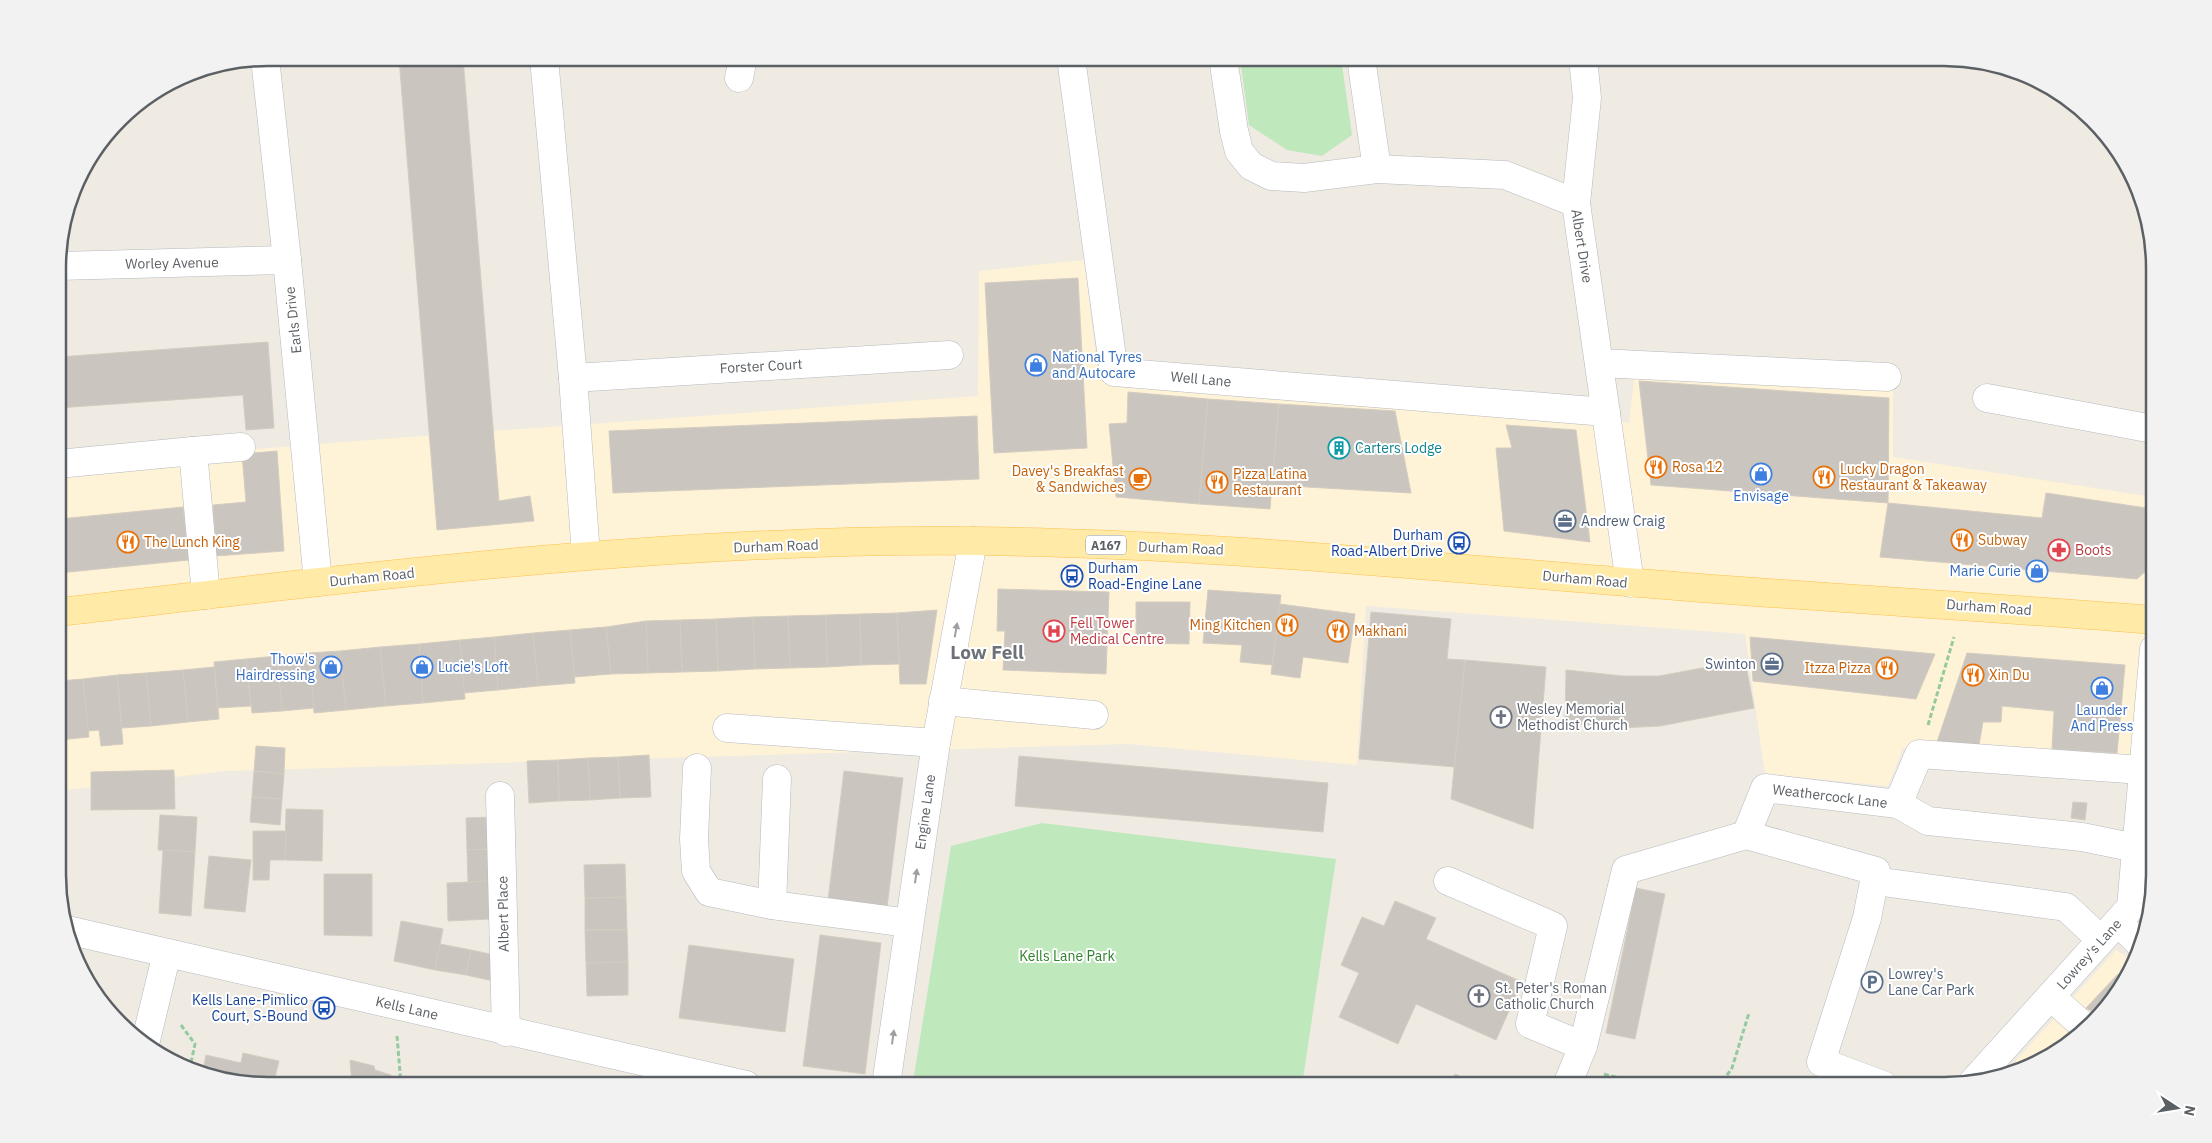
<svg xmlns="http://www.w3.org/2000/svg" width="2212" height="1143" viewBox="0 0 2212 1143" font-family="'IBM Plex Sans',sans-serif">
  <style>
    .commercial { fill: #fff3d7 }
    .green { fill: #c0e8bd }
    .building { fill: #cac6bf; stroke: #d4ccc0 }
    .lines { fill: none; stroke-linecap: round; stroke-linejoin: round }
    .minor-casing { stroke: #b5b9be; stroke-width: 29 }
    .major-casing { stroke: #fcc04e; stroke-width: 29 }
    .path { stroke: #95caa1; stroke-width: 3; stroke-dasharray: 5 2.5; stroke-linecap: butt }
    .minor { stroke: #fff; stroke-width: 28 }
    .major { stroke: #ffeba7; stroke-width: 28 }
    .oneway { fill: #9da0a3 }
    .labels { text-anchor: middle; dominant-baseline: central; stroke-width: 4; stroke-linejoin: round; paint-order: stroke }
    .shield { fill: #fff; stroke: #8c9093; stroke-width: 1 }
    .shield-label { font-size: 12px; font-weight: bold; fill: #5b6065 }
    .street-label { font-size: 14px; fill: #5b6065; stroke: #fff }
    .shop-label { font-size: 14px; fill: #366cbe; stroke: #fff; text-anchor: start }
    .culture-label { font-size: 14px; fill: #0d838f; stroke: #fff; text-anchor: start }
    .food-label { font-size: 14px; fill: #c56008; stroke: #fff; text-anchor: start }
    .service-label { font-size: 14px; fill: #4e5e75; stroke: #fff; text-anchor: start }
    .transit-label { font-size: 14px; fill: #164399; stroke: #fff; text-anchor: end }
    .health-label { font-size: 14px; fill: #be3a42; stroke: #fff; text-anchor: start }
    .worship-label { font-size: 14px; fill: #5b616d; stroke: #fff; text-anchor: start }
    .park-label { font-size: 14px; fill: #2f822d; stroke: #fff }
    .district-label { font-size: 19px; font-weight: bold; fill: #6c7277; stroke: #fff }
    .rim { fill: none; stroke: #5b6065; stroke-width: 2.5 }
  </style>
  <rect width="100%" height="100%" fill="#efebe2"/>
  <!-- commercial -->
  <g class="commercial">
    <polygon points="1084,260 1098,374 1629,423 1635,372 1893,391 1893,457 2153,497 2154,802 2119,764 1903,748 1888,786 1765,774 1745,634 1366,606 1357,765 1128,744 225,771 59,791 58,465 369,440 978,396 979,271"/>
    <polygon points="2116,950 2134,962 2133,968 2102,1014 2061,1050 2011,1074 2002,1076"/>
  </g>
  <!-- green -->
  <g class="green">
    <polygon points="1240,58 1341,58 1352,135 1322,156 1287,150 1249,125"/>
    <polygon points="1042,823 1336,859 1302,1085 914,1085 913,1082 951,846"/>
  </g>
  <!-- building -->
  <g class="building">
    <polygon points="399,58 463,58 499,501 530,496 534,521 437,530"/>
    <polygon points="1078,278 1087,448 994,453 985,283"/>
    <polygon points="268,342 274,428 246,430 243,395 58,408 58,357"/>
    <polygon points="1639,381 1889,398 1888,503 1651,485"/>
    <polygon points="1128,392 1208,399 1199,504 1116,497 1109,424 1127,423"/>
    <polygon points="1208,399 1279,404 1270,509 1199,504"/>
    <polygon points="1279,404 1395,411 1411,493 1272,485"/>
    <polygon points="977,416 979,479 613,493 609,431"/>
    <polygon points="1506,425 1576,430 1590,542 1504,531 1496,448 1512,448"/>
    <polygon points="277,451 284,551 216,556 213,505 246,502 242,454"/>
    <polygon points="2046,493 2153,509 2154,553 2148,569 2137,579 1880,557 1888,503 2042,518"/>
    <polygon points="183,507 189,560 59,573 59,519"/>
    <polygon points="998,589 1109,592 1106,674 1003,670 1005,631 997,631"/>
    <polygon points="1208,590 1281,595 1272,665 1240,662 1242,645 1203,643"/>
    <polygon points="1136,602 1190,602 1189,644 1136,643"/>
    <polygon points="1280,604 1355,614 1348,663 1303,657 1300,678 1271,674"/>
    <polygon points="937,610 926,684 900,684 897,613"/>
    <polygon points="1371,612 1451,619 1447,659 1465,660 1455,767 1359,759"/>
    <polygon points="897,613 899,664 861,665 860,614"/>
    <polygon points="860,614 861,665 827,667 826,615"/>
    <polygon points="826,615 827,667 790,668 788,616"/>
    <polygon points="788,616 790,668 755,669 753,617"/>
    <polygon points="753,617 755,669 718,671 716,619"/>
    <polygon points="716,619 718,671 682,672 680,620"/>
    <polygon points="680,620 682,672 648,673 646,621"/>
    <polygon points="646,621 648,673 611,674 606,627"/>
    <polygon points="606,627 611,674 574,677 570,630"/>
    <polygon points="570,630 575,683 538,686 533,633"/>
    <polygon points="533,633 538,686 498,690 494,637"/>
    <polygon points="494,637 498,690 464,693 460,640"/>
    <polygon points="1750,637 1935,654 1916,699 1753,681"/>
    <polygon points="460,640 465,699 423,703 419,644"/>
    <polygon points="419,644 423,703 386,706 380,647"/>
    <polygon points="380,647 386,706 346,710 340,651"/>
    <polygon points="340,651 346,710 314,713 309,653"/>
    <polygon points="309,653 314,708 282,711 277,656"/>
    <polygon points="1967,653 2125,665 2117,753 2052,749 2054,711 2002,706 2001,722 1983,722 1979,745 1937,742"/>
    <polygon points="277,656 282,711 252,713 246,659"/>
    <polygon points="246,659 251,706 218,708 214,662"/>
    <polygon points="1465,660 1546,667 1533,829 1451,799"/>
    <polygon points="1745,660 1754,708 1660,726 1620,728 1565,723 1566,670 1623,676 1659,676"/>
    <polygon points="214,667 219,719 188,722 183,670"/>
    <polygon points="183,670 188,722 151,726 146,673"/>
    <polygon points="146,673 151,726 122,728 117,675"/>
    <polygon points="117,675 123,744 101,746 99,730 88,731 83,679"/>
    <polygon points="83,679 89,737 59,740 59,681"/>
    <polygon points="256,746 285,748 284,774 254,771"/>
    <polygon points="649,755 651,797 620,798 618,757"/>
    <polygon points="1019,756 1328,783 1323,832 1015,806"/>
    <polygon points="618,757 620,798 590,800 588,758"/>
    <polygon points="588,758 590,800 559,801 558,760"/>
    <polygon points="558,760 559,801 529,803 527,761"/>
    <polygon points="174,770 175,809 91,810 91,772"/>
    <polygon points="254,771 284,774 282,799 252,797"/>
    <polygon points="844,771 903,778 887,907 828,900"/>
    <polygon points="252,797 282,799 280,825 250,822"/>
    <polygon points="2073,802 2087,803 2085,820 2071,818"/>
    <polygon points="286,809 323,810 322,861 285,860"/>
    <polygon points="160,815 197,817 195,852 158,850"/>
    <polygon points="493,817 494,849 467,850 466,818"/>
    <polygon points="253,831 286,831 285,860 270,860 269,880 253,880"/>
    <polygon points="494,849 495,881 468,882 467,850"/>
    <polygon points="163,850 195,852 191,916 159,913"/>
    <polygon points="209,856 251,860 245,912 204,908"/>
    <polygon points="625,864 626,897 585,898 584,865"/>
    <polygon points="324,874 372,874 372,936 324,935"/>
    <polygon points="490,881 491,919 448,921 447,883"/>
    <polygon points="1636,888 1665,894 1635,1039 1606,1033"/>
    <polygon points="626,897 627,930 585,930 585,898"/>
    <polygon points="1395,901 1436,918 1426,939 1522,982 1496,1040 1416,1004 1398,1044 1339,1017 1359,973 1341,965 1362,917 1384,926"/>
    <polygon points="401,921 443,929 435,970 394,961"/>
    <polygon points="585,930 627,930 628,962 586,963"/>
    <polygon points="820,935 881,943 865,1074 803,1066"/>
    <polygon points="440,944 471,950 466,975 435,970"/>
    <polygon points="689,945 794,959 785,1032 679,1018"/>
    <polygon points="471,950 499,956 498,982 466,975"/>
    <polygon points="628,962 628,995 587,996 586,963"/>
    <polygon points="2118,974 2125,980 2102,1014 2099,1016 2086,1008"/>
    <polygon points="2053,1046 2059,1051 2043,1059"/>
    <polygon points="243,1053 279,1061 275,1077 310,1085 268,1086 203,1070 206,1055 241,1063"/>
    <polygon points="350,1060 374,1066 375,1070 391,1075 391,1085 352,1085"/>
    <polygon points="1455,1074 1480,1085 1449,1085"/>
  </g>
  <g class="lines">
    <!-- minor casing -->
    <g class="minor-casing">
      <g id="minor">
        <polyline points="265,58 287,260 318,582"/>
        <polyline points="544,58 573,378 586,555"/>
        <polyline points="1071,58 1114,372 1606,412"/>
        <polyline points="1223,58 1234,131 1239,151 1251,166 1271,176 1304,178 1377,169 1505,175 1576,203 1630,583"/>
        <polyline points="1361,58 1377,169"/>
        <polyline points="739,78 743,58"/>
        <polyline points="1576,203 1587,98 1583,58"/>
        <polyline points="58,266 287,260"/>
        <polyline points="1599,363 1887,377"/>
        <polyline points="573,378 949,355"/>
        <polyline points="1987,398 2153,429"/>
        <polyline points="193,451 241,447"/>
        <polyline points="58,464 193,451 206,595"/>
        <polyline points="943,701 1094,715"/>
        <polyline points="727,728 936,743"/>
        <polyline points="697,768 694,839 696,871 709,892 772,905 909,923"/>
        <polyline points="500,796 506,1032"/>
        <polyline points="1898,804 1928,821 2082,837 2136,848"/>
        <polyline points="1746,835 1876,871 1867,918 1821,1062 1883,1085"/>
        <polyline points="1448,881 1553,926 1530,1024 1583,1046"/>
        <polyline points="1875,881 2066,907 2101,940"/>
        <polyline points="772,905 777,779"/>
        <polyline points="2118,922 2139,943"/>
        <polyline points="67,930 746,1085"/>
        <polyline points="2051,997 2086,1028"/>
        <polyline points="146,1040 167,953"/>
        <polyline points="1973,1082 2131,907 2154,649"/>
        <polyline points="886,1085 936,743 973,541"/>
        <polyline points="1567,1085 1583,1046 1626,870 1746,835 1765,788 1898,804 1919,754 2142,770"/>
      </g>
    </g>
    <!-- major casing -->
    <g class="major-casing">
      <path id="major" d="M59,612C362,577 668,538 974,541C1192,543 1410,565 1627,582C1803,597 1978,606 2154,620"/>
    </g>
    <!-- path -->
    <g class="path">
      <polyline points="1928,725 1954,637"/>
      <polyline points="181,1025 195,1044 190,1067"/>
      <polyline points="397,1036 401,1085"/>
      <polyline points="1604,1074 1644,1085"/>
      <polyline points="1717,1085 1720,1085 1732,1068 1749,1013"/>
    </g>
    <!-- minor -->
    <use href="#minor" class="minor"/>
    <!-- major -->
    <use href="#major" class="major"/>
  </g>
  <!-- one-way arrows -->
  <defs><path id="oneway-solid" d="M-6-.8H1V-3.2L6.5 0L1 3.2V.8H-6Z" transform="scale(1.25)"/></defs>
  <g class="oneway">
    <use href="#oneway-solid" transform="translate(956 630) rotate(-80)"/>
    <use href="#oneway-solid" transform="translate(916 876) rotate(-82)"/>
    <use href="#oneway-solid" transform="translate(893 1037) rotate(-82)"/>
  </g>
  <!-- icons -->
  <defs>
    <g id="shop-ring" transform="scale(1.125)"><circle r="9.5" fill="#fff" stroke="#3f7fe0" stroke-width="1.5"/><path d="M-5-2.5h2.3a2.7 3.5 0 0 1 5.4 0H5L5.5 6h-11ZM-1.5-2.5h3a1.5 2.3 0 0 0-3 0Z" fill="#3f7fe0"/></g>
    <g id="building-ring" transform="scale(1.125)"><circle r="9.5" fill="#fff" stroke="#0f9aa8" stroke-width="1.5"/><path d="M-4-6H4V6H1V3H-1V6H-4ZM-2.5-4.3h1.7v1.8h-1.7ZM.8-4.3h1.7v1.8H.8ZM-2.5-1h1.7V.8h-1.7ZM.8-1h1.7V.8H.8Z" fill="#0f9aa8"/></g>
    <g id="restaurant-ring" transform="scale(1.125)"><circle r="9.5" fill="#fff" stroke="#e8710a" stroke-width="1.5"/><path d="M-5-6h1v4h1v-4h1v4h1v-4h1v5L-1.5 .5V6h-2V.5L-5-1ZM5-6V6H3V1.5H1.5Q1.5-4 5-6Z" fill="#e8710a"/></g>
    <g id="cafe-ring" transform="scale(1.125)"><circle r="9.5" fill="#fff" stroke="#e8710a" stroke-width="1.5"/><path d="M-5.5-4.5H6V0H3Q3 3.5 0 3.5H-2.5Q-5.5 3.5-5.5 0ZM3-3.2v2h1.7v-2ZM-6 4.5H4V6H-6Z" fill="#e8710a"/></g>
    <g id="office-ring" transform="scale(1.125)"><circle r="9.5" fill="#fff" stroke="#5c6f8a" stroke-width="1.5"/><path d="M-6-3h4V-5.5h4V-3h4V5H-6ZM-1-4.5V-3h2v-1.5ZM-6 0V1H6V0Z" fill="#5c6f8a"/></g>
    <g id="bus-ring" transform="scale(1.125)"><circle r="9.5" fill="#fff" stroke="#1a4fb4" stroke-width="1.5"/><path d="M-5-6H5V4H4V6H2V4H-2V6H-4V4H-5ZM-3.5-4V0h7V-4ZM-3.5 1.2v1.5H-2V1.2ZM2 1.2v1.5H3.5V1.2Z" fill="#1a4fb4"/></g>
    <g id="pharmacy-ring" transform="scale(1.125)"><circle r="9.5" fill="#fff" stroke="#e0444e" stroke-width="1.5"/><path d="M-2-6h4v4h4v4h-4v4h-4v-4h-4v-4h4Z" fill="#e0444e"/></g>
    <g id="hospital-ring" transform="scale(1.125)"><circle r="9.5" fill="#fff" stroke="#e0444e" stroke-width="1.5"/><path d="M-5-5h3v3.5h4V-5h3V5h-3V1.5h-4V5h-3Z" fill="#e0444e"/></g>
    <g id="church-ring" transform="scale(1.125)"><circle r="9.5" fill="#fff" stroke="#6b7280" stroke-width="1.5"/><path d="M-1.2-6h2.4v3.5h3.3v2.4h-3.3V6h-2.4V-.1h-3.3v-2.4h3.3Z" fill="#6b7280"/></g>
    <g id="parking-ring" transform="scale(1.125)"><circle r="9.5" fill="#fff" stroke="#5c6f8a" stroke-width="1.5"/><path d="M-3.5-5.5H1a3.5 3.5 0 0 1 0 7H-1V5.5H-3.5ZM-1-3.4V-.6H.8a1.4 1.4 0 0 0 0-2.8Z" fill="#5c6f8a"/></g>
  </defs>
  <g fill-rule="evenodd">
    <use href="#shop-ring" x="1036" y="365"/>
    <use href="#building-ring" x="1339" y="448"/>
    <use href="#restaurant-ring" x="1656" y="467"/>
    <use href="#shop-ring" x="1761" y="474"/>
    <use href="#restaurant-ring" x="1824" y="477"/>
    <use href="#cafe-ring" x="1140" y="479"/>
    <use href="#restaurant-ring" x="1217" y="482"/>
    <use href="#office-ring" x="1565" y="521"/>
    <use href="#restaurant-ring" x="1962" y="540"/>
    <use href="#restaurant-ring" x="128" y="542"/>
    <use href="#bus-ring" x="1459" y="543"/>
    <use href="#pharmacy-ring" x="2059" y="550"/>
    <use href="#shop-ring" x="2037" y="571"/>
    <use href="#bus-ring" x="1072" y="576"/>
    <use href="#restaurant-ring" x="1287" y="625"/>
    <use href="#hospital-ring" x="1054" y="631"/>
    <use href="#restaurant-ring" x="1338" y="631"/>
    <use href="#office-ring" x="1772" y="664"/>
    <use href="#shop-ring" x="331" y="667"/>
    <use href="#shop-ring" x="422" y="667"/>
    <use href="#restaurant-ring" x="1887" y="668"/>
    <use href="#restaurant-ring" x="1973" y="675"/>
    <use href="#shop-ring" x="2102" y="688"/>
    <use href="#church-ring" x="1501" y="717"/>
    <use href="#parking-ring" x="1872" y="982"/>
    <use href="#church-ring" x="1479" y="996"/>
    <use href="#bus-ring" x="324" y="1008"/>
  </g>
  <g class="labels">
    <!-- shield labels -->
    <rect class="shield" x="1086" y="535.5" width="40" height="19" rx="4"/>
    <g class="shield-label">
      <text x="1106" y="545">A167</text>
    </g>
    <!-- street labels -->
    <g class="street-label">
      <text transform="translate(1582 246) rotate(81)">Albert Drive</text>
      <text transform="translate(172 263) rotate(-1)">Worley Avenue</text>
      <text transform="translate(293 320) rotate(-96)">Earls Drive</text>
      <text transform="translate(761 366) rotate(-3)">Forster Court</text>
      <text transform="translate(1201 379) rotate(5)">Well Lane</text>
      <text transform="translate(776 546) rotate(-2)">Durham Road</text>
      <text transform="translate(1181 548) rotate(2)">Durham Road</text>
      <text transform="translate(372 577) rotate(-6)">Durham Road</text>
      <text transform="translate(1585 579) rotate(5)">Durham Road</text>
      <text transform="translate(1989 607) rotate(4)">Durham Road</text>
      <text transform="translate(1830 796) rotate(7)">Weathercock Lane</text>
      <text transform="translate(925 812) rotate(-82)">Engine Lane</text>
      <text transform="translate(503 914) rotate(-91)">Albert Place</text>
      <text transform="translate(2089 954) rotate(-48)">Lowrey's Lane</text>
      <text transform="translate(407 1008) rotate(13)">Kells Lane</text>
    </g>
    <!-- shop labels -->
    <g class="shop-label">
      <text x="1052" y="357">National Tyres<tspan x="1052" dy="16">and Autocare</tspan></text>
      <text x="1761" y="496" text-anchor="middle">Envisage</text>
      <text x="2021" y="571" text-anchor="end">Marie Curie</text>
      <text x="315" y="659" text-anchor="end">Thow's<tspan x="315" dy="16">Hairdressing</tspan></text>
      <text x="438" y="667">Lucie's Loft</text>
      <text x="2102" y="710" text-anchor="middle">Launder<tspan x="2102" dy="16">And Press</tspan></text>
    </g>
    <!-- culture labels -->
    <g class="culture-label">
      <text x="1355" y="448">Carters Lodge</text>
    </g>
    <!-- food labels -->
    <g class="food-label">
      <text x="1672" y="467">Rosa 12</text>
      <text x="1840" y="469">Lucky Dragon<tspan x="1840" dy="16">Restaurant &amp; Takeaway</tspan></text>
      <text x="1124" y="471" text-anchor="end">Davey's Breakfast<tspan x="1124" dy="16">&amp; Sandwiches</tspan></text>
      <text x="1233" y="474">Pizza Latina<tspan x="1233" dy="16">Restaurant</tspan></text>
      <text x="1978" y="540">Subway</text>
      <text x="144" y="542">The Lunch King</text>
      <text x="1271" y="625" text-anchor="end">Ming Kitchen</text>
      <text x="1354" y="631">Makhani</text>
      <text x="1871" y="668" text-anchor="end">Itzza Pizza</text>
      <text x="1989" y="675">Xin Du</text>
    </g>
    <!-- service labels -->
    <g class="service-label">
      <text x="1581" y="521">Andrew Craig</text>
      <text x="1756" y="664" text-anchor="end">Swinton</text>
      <text x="1888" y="974">Lowrey's<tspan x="1888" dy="16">Lane Car Park</tspan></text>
    </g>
    <!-- transit labels -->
    <g class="transit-label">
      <text x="1443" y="535">Durham<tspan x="1443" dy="16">Road-Albert Drive</tspan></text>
      <text x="1088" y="568" text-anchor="start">Durham<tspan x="1088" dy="16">Road-Engine Lane</tspan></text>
      <text x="308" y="1000">Kells Lane-Pimlico<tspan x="308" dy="16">Court, S-Bound</tspan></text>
    </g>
    <!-- health labels -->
    <g class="health-label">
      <text x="2075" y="550">Boots</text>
      <text x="1070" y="623">Fell Tower<tspan x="1070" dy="16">Medical Centre</tspan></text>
    </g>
    <!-- worship labels -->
    <g class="worship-label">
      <text x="1517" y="709">Wesley Memorial<tspan x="1517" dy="16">Methodist Church</tspan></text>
      <text x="1495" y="988">St. Peter's Roman<tspan x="1495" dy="16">Catholic Church</tspan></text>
    </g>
    <!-- park labels -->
    <g class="park-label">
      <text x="1067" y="956">Kells Lane Park</text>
    </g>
    <!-- district labels -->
    <g class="district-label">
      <text x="987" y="652">Low Fell</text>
    </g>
  </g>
  <!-- crop -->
  <path d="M0 0H2212V1143H0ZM268 66H1944A202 202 0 0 1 2146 268V875A202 202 0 0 1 1944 1077H268A202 202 0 0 1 66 875V268A202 202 0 0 1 268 66Z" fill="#f2f2f3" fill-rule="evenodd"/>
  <path class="rim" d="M268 66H1944A202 202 0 0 1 2146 268V875A202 202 0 0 1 1944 1077H268A202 202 0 0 1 66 875V268A202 202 0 0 1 268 66Z"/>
  <!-- north arrow -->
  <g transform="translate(2177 1108) rotate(102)" stroke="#ffffff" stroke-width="4" paint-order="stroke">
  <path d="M0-4L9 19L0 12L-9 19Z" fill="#5b6065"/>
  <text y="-8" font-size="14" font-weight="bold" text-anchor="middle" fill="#5b6065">N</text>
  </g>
</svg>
